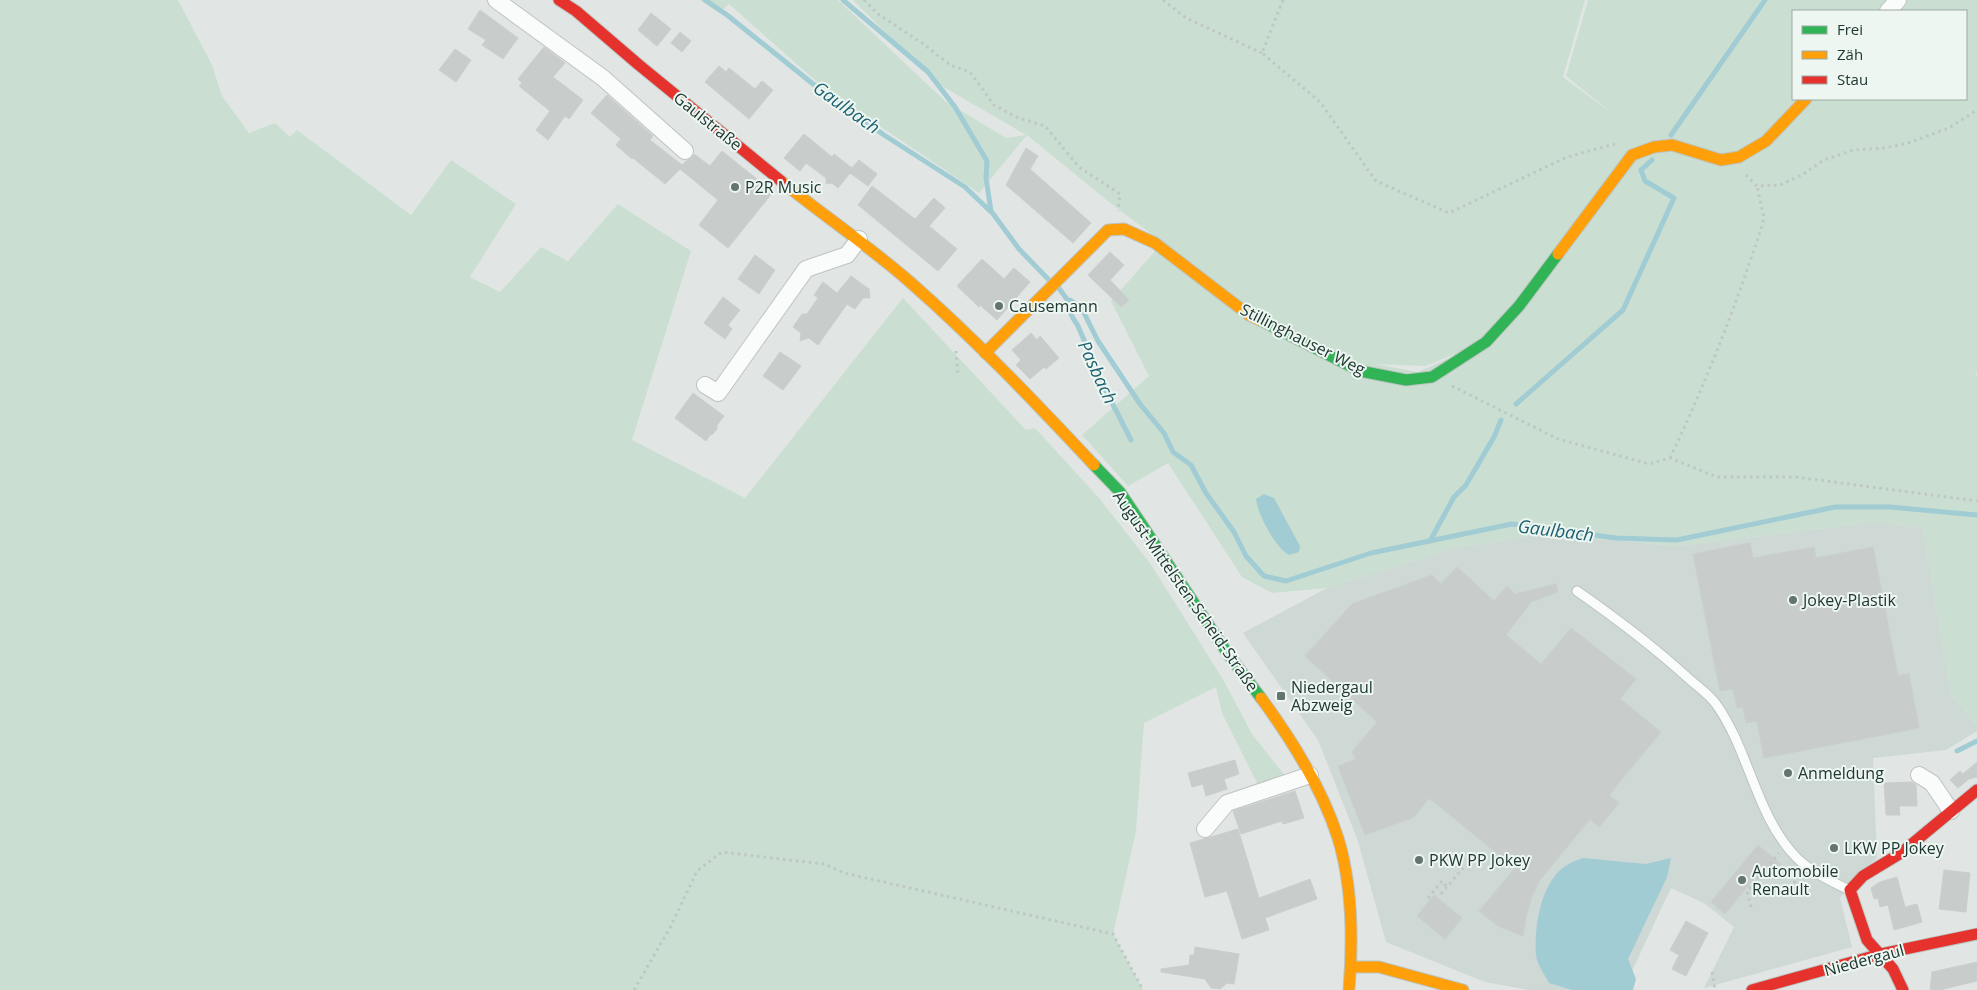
<svg xmlns="http://www.w3.org/2000/svg" width="1977" height="990" viewBox="0 0 1977 990" font-family="'Open Sans',sans-serif">
  <style>
    .built { fill: #ced8d4 }
    .green { fill: #cadfd1; fill-rule: evenodd }
    .water { fill: #a1ccd4 }
    .lines { fill: none; stroke-linecap: round; stroke-linejoin: round }
    .stream { stroke: #a1ccd4; stroke-width: 5 }
    .building { fill: #c8cdcb; stroke: #cacfcd }
    .lane-casing { stroke: #bec3c1; stroke-width: 11 }
    .street-casing { stroke: #bec3c1; stroke-width: 18 }
    .fast-casing { stroke: #bcc4c1; stroke-width: 13 }
    .slow-casing { stroke: #bcc4c1; stroke-width: 13 }
    .jam-casing { stroke: #bcc4c1; stroke-width: 13 }
    .path { stroke: #bfc7c5; stroke-width: 3; stroke-dasharray: 2.5 4; stroke-linecap: butt }
    .lane { stroke: #fafbfb; stroke-width: 9 }
    .street { stroke: #fafbfb; stroke-width: 16 }
    .fast { stroke: #30b455; stroke-width: 11 }
    .slow { stroke: #ff9f0a; stroke-width: 11 }
    .jam { stroke: #e5322d; stroke-width: 11 }
    .poi-dot { fill: #647570; stroke: #eef6f2; stroke-width: 2 }
    .labels { text-anchor: middle; dominant-baseline: central; stroke-width: 4; stroke-linejoin: round; paint-order: stroke }
    .street-label { font-size: 16px; fill: #203832; stroke: #eef6f2 }
    .poi-label { font-size: 16px; fill: #203832; stroke: #eef6f2; text-anchor: start }
    .water-label { font-size: 18px; font-style: italic; fill: #1d6171; stroke: #eef6f2 }
  </style>
  <rect width="100%" height="100%" fill="#e1e6e4"/>
  <!-- built -->
  <polygon class="built" points="1876,522 1923,528 1951,695 1977,725 1977,731 1946,750 1873,758 1877,858 1853,879 1840,898 1852,947 1704,988 1734,927 1704,903 1671,888 1623,990 1529,990 1485,982 1386,942 1358,841 1318,740 1243,633 1327,588 1454,548 1542,534 1677,546"/>
  <!-- green -->
  <g class="green">
    <polygon points="0,0 178,0 212,65 222,96 249,133 275,123 290,137 297,130 411,215 451,160 516,204 470,277 500,292 541,247 568,261 618,204 691,251 632,440 745,498 903,298 1026,430 1035,428 1099,498 1150,563 1224,681 1252,734 1286,777 1258,785 1222,713 1216,687 1144,723 1136,831 1113,934 1143,990 0,990"/>
    <path d="M700,0H838L945,101L1006,138L1026,135L935,82L853,0H1585L1563,77L1614,115L1566,76L1588,0H1977V372L1975,373L1977,376V725L1951,695L1923,528L1876,522L1677,546L1542,534L1454,548L1327,588L1272,593L1242,577L1168,463L1128,486L1082,435L1149,376L1111,301L1157,249L1230,294L1104,198L1027,135L979,193L825,89L729,4L719,13ZM1793,11H1966V99H1793ZM1483,343L1418,372L1375,364L1425,366Z"/>
  </g>
  <!-- water -->
  <g class="water">
    <path d="M1264,494L1274,498L1300,546L1299,552L1289,555C1275,547 1258,515 1256,499Z"/>
    <path d="M1583,858L1646,864L1671,858L1667,877L1628,959L1636,979L1633,990H1572L1549,983C1545,975 1537,964 1536,955C1534,927 1541,878 1569,864C1573,861 1579,860 1583,858Z"/>
  </g>
  <g class="lines">
    <!-- stream -->
    <g class="stream">
      <polyline points="705,0 727,15 823,92 884,135 965,187 990,211"/>
      <polyline points="843,0 928,72 955,107 987,161 986,178 991,211 1019,249 1049,280"/>
      <polyline points="1671,135 1765,0"/>
      <polyline points="1058,287 1069,302 1070,300 1081,307 1098,341 1140,404 1164,433 1173,452 1191,465 1206,493 1234,532 1246,556 1264,576 1286,581 1371,553 1512,524 1616,538 1677,540 1835,507 1890,507 1977,515"/>
      <path d="M1069,302C1068,312 1073,318 1078,326L1105,389L1131,440"/>
      <polyline points="1516,404 1623,310 1674,198 1645,181 1641,170 1652,160"/>
      <polyline points="1430,541 1454,497 1466,485 1494,437 1501,420"/>
      <polyline points="1957,751 1977,741"/>
    </g>
  </g>
  <!-- building -->
  <g class="building">
    <polygon points="480,10 518,38 503,59 482,45 486,40 468,29"/>
    <polygon points="651,13 671,29 657,46 638,30"/>
    <polygon points="680,32 691,41 682,52 671,43"/>
    <polygon points="544,47 565,63 553,77 583,100 569,119 565,116 548,140 536,130 550,111 519,86 522,83 518,79"/>
    <polygon points="455,49 471,60 456,82 439,70"/>
    <polygon points="719,66 726,72 729,68 755,89 762,81 773,90 749,119 705,82"/>
    <polygon points="607,95 653,136 650,140 682,165 686,161 692,158 694,154 710,166 722,151 773,192 728,248 699,225 718,200 680,169 665,184 633,158 632,159 616,145 621,139 591,113"/>
    <polygon points="804,134 832,157 834,154 852,168 859,160 877,174 868,186 850,173 838,188 832,183 826,184 826,178 806,163 800,171 784,158"/>
    <polygon points="1026,148 1038,156 1030,169 1091,223 1073,243 1006,185"/>
    <polygon points="872,186 915,219 934,198 945,208 929,226 957,249 938,271 858,205"/>
    <polygon points="1110,252 1124,265 1110,280 1129,300 1121,307 1088,275"/>
    <polygon points="755,255 775,270 759,294 738,279"/>
    <polygon points="982,259 1004,279 1014,268 1030,282 997,320 980,305 979,307 957,286"/>
    <polygon points="851,276 869,289 870,298 863,298 855,309 847,304 818,345 809,338 800,341 801,333 793,327 802,314 807,314 818,298 814,295 823,282 837,293"/>
    <polygon points="723,297 740,310 728,325 732,329 725,339 704,323"/>
    <polygon points="1031,333 1037,340 1040,336 1059,358 1046,369 1044,367 1030,379 1016,365 1021,360 1012,350"/>
    <polygon points="780,352 801,366 783,390 763,376"/>
    <polygon points="693,393 724,416 717,425 717,429 713,434 710,435 706,441 675,418"/>
    <polygon points="1750,543 1753,558 1814,547 1816,558 1873,547 1898,676 1909,674 1919,728 1764,758 1757,721 1746,723 1743,707 1737,708 1733,689 1720,691 1693,554"/>
    <polygon points="1457,567 1494,601 1507,586 1515,594 1556,584 1558,592 1531,602 1506,635 1541,664 1571,628 1636,679 1620,699 1661,732 1609,795 1619,803 1599,827 1590,819 1540,880 1532,896 1526,917 1523,936 1498,926 1479,911 1515,868 1429,798 1414,817 1365,835 1338,766 1356,759 1352,752 1377,722 1305,656 1352,604 1432,575 1441,584"/>
    <polygon points="1235,760 1239,774 1224,779 1227,789 1206,796 1203,784 1192,787 1188,773"/>
    <polygon points="1977,762 1977,777 1969,779 1958,788 1950,780 1960,771 1963,774"/>
    <polygon points="1912,782 1916,785 1917,806 1899,806 1900,815 1886,815 1884,783"/>
    <polygon points="1295,791 1304,818 1283,824 1282,821 1241,834 1233,811"/>
    <polygon points="1238,829 1259,898 1310,879 1317,899 1265,918 1269,930 1242,939 1227,891 1205,897 1190,843"/>
    <polygon points="1758,845 1781,864 1770,877 1761,870 1725,914 1711,902"/>
    <polygon points="1944,870 1970,873 1966,912 1939,909"/>
    <polygon points="1897,877 1905,907 1917,904 1922,922 1894,930 1888,905 1880,907 1878,898 1874,899 1871,888 1880,882"/>
    <polygon points="1434,895 1462,918 1445,939 1417,916"/>
    <polygon points="1686,921 1708,933 1686,976 1672,969 1679,955 1670,950"/>
    <polygon points="1195,947 1239,954 1234,984 1227,983 1220,989 1211,988 1205,979 1161,972 1161,969 1189,965 1190,955 1194,955"/>
    <polygon points="1977,962 1977,981 1940,990 1930,990 1932,972"/>
  </g>
  <g class="lines">
    <!-- lane casing -->
    <g class="lane-casing">
      <path id="lane" d="M1577,591C1617,619 1652,645 1688,678C1697,686 1709,694 1716,704C1749,750 1756,815 1795,856C1809,871 1831,881 1849,890"/>
    </g>
    <!-- street casing -->
    <g class="street-casing">
      <g id="street">
        <polyline points="496,0 603,78 685,151"/>
        <polyline points="1888,11 1898,0"/>
        <polyline points="705,385 718,393 806,269 847,255 859,239"/>
        <polyline points="1919,775 1932,783 1951,811"/>
        <polyline points="1205,829 1227,803 1310,775"/>
      </g>
    </g>
    <!-- fast casing -->
    <g class="fast-casing">
      <g id="fast">
        <polyline points="1260,320 1360,371 1406,380 1432,377 1486,342 1519,306 1558,254"/>
        <polyline points="1094,465 1120,492 1228,654 1261,698"/>
      </g>
    </g>
    <!-- slow casing -->
    <g class="slow-casing">
      <g id="slow">
        <path d="M781,181C824,216 869,246 910,282C975,339 1035,402 1094,465"/>
        <polyline points="1558,254 1632,155 1654,147 1672,145 1721,160 1739,157 1766,141 1806,99"/>
        <polyline points="985,353 1108,230 1124,229 1155,243 1249,315 1260,320"/>
        <path d="M1261,698C1292,740 1322,788 1338,838C1353,887 1353,940 1349,990"/>
        <polyline points="1351,967 1379,967 1463,990"/>
      </g>
    </g>
    <!-- jam casing -->
    <g class="jam-casing">
      <g id="jam">
        <polyline points="559,0 576,11 639,65 781,181"/>
        <polyline points="1752,990 1881,954 1977,934"/>
        <polyline points="1903,990 1893,969 1867,940 1850,890 1863,876 1901,853 1977,790"/>
      </g>
    </g>
    <!-- path -->
    <g class="path">
      <polyline points="864,0 878,14 925,45 950,65 970,72 994,105 1016,117 1045,126 1079,167 1120,194 1118,211"/>
      <polyline points="1163,0 1186,18 1262,53"/>
      <polyline points="1283,0 1262,53 1320,102 1376,181 1449,213 1567,157 1615,144"/>
      <polyline points="1746,175 1757,186 1780,185 1802,175 1824,160 1853,150 1885,148 1908,143 1949,128 1977,110"/>
      <polyline points="956,351 958,375"/>
      <polyline points="1452,386 1558,439 1649,464 1670,458 1717,477 1796,477 1977,501"/>
      <path d="M1670,458C1706,383 1736,305 1762,226L1764,218L1757,186"/>
      <polyline points="1795,869 1792,873 1798,894"/>
      <polyline points="1441,894 1463,868"/>
      <polyline points="1428,898 1442,881 1447,887"/>
      <polyline points="1751,907 1747,891 1779,853"/>
      <polyline points="1712,972 1715,990"/>
      <polyline points="634,990 671,926 697,871 722,852 824,864 844,873 1113,934 1143,990"/>
    </g>
    <!-- lane -->
    <use href="#lane" class="lane"/>
    <!-- street -->
    <use href="#street" class="street"/>
    <!-- fast -->
    <use href="#fast" class="fast"/>
    <!-- slow -->
    <use href="#slow" class="slow"/>
    <!-- jam -->
    <use href="#jam" class="jam"/>
  </g>
  <!-- markers -->
  <g class="poi-dot">
    <circle cx="735" cy="187" r="5"/>
    <circle cx="999" cy="306" r="5"/>
    <circle cx="1793" cy="600" r="5"/>
    <rect x="1276" y="691" width="10" height="10" rx="2.5"/>
    <circle cx="1788" cy="773" r="5"/>
    <circle cx="1834" cy="848" r="5"/>
    <circle cx="1419" cy="860" r="5"/>
    <circle cx="1742" cy="880" r="5"/>
  </g>
  <g class="labels">
    <!-- street labels -->
    <g class="street-label">
      <text transform="translate(708 121) rotate(39)">Gaulstraße</text>
      <text transform="translate(1303 339) rotate(27)">Stillinghauser Weg</text>
      <text transform="translate(1186 591) rotate(55)">August-Mittelsten-Scheid-Straße</text>
      <text transform="translate(1864 960) rotate(-15)">Niedergaul</text>
    </g>
    <!-- poi labels -->
    <g class="poi-label">
      <text x="745" y="187">P2R Music</text>
      <text x="1009" y="306">Causemann</text>
      <text x="1803" y="600">Jokey-Plastik</text>
      <text x="1291" y="687">Niedergaul<tspan x="1291" dy="18">Abzweig</tspan></text>
      <text x="1798" y="773">Anmeldung</text>
      <text x="1844" y="848">LKW PP Jokey</text>
      <text x="1429" y="860">PKW PP Jokey</text>
      <text x="1752" y="871">Automobile<tspan x="1752" dy="18">Renault</tspan></text>
    </g>
    <!-- water labels -->
    <g class="water-label">
      <text transform="translate(847 107) rotate(35)">Gaulbach</text>
      <text transform="translate(1098 372) rotate(65)">Pasbach</text>
      <text transform="translate(1556 530) rotate(7)">Gaulbach</text>
    </g>
  </g>
  <!-- legend -->
  <rect x="1792" y="10" width="175" height="90" fill="#eef6f2" stroke="#9caaa5"/>
  <rect x="1802" y="26" width="25" height="8" fill="#30b455" stroke="#9caaa5"/>
  <text x="1837" y="35" font-size="15" fill="#203832">Frei</text>
  <rect x="1802" y="51" width="25" height="8" fill="#ff9f0a" stroke="#9caaa5"/>
  <text x="1837" y="60" font-size="15" fill="#203832">Zäh</text>
  <rect x="1802" y="76" width="25" height="8" fill="#e5322d" stroke="#9caaa5"/>
  <text x="1837" y="85" font-size="15" fill="#203832">Stau</text>
</svg>
